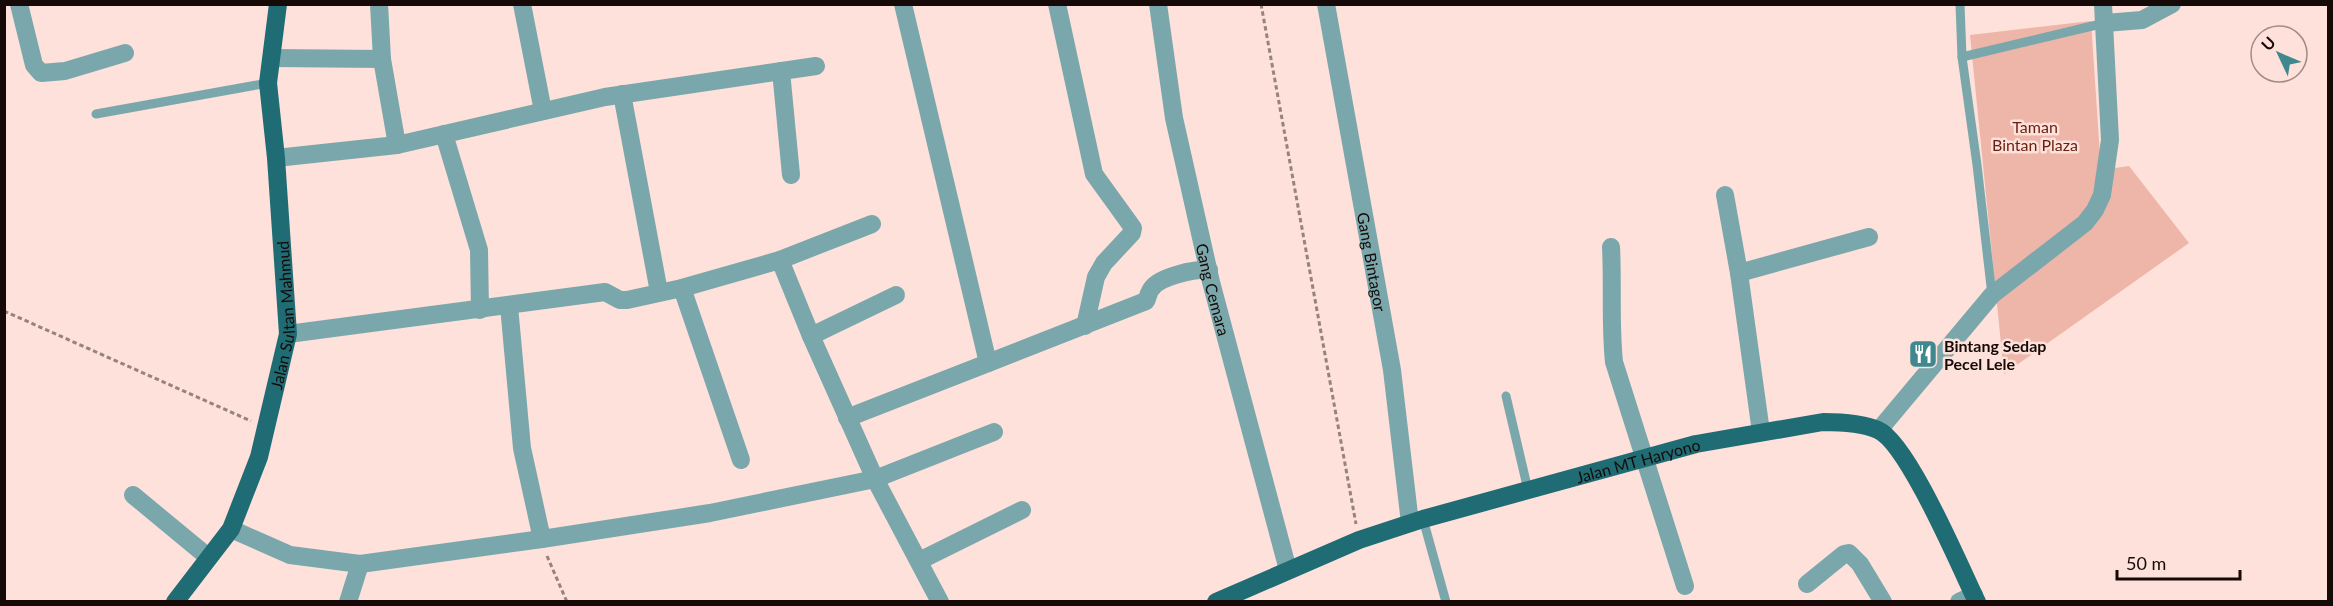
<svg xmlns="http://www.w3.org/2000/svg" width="2333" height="606" viewBox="0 0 2333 606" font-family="Lato,sans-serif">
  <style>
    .green { fill: #eeb6a8 }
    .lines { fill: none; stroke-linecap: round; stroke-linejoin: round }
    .path { stroke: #97837d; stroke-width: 3; stroke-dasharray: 4.5 3; stroke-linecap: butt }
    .lane { stroke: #7aa7ab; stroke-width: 9 }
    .street { stroke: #7aa7ab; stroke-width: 18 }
    .primary { stroke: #206c74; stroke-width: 18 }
    .labels { text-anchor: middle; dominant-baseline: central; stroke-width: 5; stroke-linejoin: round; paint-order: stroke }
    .park-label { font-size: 16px; fill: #691f0f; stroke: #fde1da }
    .street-label { font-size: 16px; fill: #150a07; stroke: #fde1da }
    .poi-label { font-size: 16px; font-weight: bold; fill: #150a07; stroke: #fde1da; text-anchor: start }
  </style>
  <rect width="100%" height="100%" fill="#fde1da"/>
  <!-- green -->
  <polygon class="green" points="2091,21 2101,170 2129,166 2189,243 2004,374 1970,35"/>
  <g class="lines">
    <!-- path -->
    <g class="path">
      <polyline points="1261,4 1356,524"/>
      <polyline points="4,311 251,421"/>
      <polyline points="547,556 567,602"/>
    </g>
    <!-- lane -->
    <g class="lane">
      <polyline points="1960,4 1962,57 1977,165 1992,295"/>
      <polyline points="1962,57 2105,23"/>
      <polyline points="96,114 268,83"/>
      <polyline points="1506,396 1528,490"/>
      <polyline points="1423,519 1446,602"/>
    </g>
    <!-- street -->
    <g class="street">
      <polyline points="19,4 34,65 41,73 65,71 125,53"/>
      <polyline points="379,4 382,59 397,145"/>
      <polyline points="522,4 543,111"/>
      <polyline points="1057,4 1094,174 1133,228 1132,233 1104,263 1096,277 1085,326"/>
      <path id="s1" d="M1158,4L1174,118L1211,282L1288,570"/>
      <path id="s2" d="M1326,4L1392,370L1410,523"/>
      <polyline points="2105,23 2142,20 2172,4"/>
      <polyline points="272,58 382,59"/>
      <polyline points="781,71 791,175"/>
      <polyline points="622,94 659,292"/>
      <polyline points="444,134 479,250 480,310"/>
      <polyline points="276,158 397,145 605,97 816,66"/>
      <polyline points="1725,195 1739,273 1761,432"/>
      <path d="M1611,247C1613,286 1610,324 1614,362L1685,586"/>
      <polyline points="780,260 811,336 875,479 940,602"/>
      <polyline points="1739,273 1869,237"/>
      <polyline points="682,288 741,460"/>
      <polyline points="509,306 522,448 542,539"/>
      <polyline points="288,334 605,292 620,300 627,300 682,288 780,260 872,224"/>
      <polyline points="811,336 896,295"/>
      <path d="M988,363L1146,301C1148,297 1149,291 1152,288C1161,276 1195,269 1209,270"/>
      <polyline points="847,418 988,363 903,4"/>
      <polyline points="1879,430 1992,295 2085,223 2095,210 2102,195 2110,140 2103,4"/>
      <polyline points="133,495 208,557"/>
      <polyline points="231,529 290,555 360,564 542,539 710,513 875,479 994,432"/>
      <polyline points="919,561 1022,510"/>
      <polyline points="1807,584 1844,554 1849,553 1860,564 1883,602"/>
      <polyline points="348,602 360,564"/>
      <polyline points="1959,602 1974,595"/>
    </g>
    <!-- primary -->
    <g class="primary">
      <path id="s3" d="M175,602L231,529L259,457L288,334L276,158L268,83L278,4"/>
      <path id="s4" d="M1216,602L1359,540L1423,519L1696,444L1823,422C1840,422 1862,423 1878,430C1908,443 1961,569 1977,602"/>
    </g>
  </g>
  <!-- icons -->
  <defs>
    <g id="restaurant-square" transform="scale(1.5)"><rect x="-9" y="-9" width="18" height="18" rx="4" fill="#40888f" stroke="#fde1da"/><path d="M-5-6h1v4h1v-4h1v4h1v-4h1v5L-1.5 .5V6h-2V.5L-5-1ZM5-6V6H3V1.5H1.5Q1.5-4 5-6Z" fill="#fff"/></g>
  </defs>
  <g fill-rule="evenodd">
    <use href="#restaurant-square" x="1923" y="354"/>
  </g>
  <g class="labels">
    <!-- park labels -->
    <g class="park-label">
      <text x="2035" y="126">Taman<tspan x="2035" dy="18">Bintan Plaza</tspan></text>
    </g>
    <!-- street labels -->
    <g class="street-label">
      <text stroke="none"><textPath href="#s2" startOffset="262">Gang Bintagor</textPath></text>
      <text stroke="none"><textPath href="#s1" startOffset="291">Gang Cemara</textPath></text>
      <text stroke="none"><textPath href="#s3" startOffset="314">Jalan Sultan Mahmud</textPath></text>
      <text stroke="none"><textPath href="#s4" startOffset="446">Jalan MT Haryono</textPath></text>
    </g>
    <!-- poi labels -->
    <g class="poi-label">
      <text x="1944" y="345">Bintang Sedap<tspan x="1944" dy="18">Pecel Lele</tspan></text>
    </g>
  </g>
  <!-- border -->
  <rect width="2333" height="606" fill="none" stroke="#150a07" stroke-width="12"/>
  <!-- north arrow -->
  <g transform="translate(2279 54) rotate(314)"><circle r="28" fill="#fde1da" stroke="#a08b86" stroke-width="1.5"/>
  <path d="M0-4.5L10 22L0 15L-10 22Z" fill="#40888f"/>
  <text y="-9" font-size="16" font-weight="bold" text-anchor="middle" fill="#150a07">U</text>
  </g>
  <!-- scale -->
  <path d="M2117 570v9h123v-9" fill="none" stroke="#150a07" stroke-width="3"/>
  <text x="2126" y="570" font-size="18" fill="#150a07" stroke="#fde1da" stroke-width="4.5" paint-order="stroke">50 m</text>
</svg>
